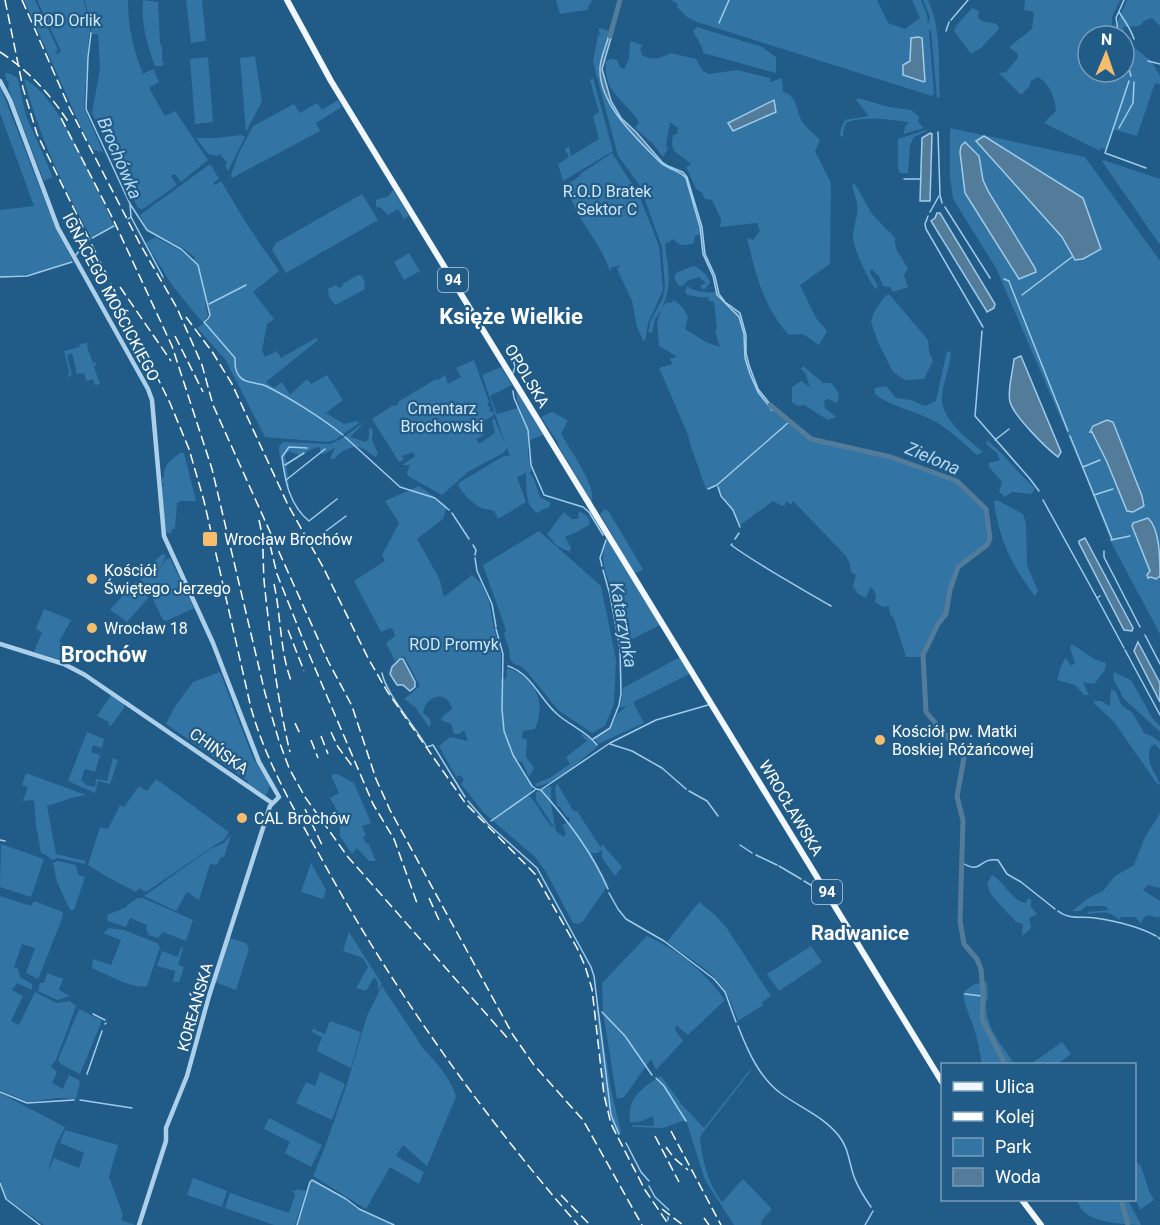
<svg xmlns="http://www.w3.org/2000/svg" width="1160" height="1225" viewBox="0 0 1160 1225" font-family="Roboto,sans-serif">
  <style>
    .green { fill: #3274a4; fill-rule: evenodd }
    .water { fill: #537c9b; stroke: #9fcceb; stroke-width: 1.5 }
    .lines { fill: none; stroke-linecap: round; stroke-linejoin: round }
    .stream { stroke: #9fcceb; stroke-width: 1.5 }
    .river { stroke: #537c9b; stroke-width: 5 }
    .minor { stroke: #acd0ea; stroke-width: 4.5 }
    .major { stroke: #f0f7fe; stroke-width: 6 }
    .rail { stroke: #fff; stroke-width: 1.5; stroke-dasharray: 10 4.5; stroke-linecap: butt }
    .poi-dot { fill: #f7bd6d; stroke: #215b88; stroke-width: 2 }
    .labels { text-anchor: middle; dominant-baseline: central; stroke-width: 4.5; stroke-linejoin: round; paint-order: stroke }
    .shield { fill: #215b88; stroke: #bccedb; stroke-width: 1.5 }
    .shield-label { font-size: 15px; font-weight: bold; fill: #fff }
    .park-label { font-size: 16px; fill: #d0e7f8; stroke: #215b88 }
    .street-label { font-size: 16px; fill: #fff; stroke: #215b88 }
    .poi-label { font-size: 16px; fill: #fff; stroke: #215b88; text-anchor: start }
    .water-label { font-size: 18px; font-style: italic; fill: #b7d9f1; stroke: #215b88 }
    .quarter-label { font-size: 20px; font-weight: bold; fill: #fff; stroke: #215b88 }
    .district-label { font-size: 22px; font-weight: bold; fill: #fff; stroke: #215b88 }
  </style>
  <rect width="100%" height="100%" fill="#215b88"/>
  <!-- green -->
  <g class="green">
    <polygon points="24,0 35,0 58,50 55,52 57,54 61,51 37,0 84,0 91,34 89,34 84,108 103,152 93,150 84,134"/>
    <path d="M85,0H128C128,27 133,49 143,74L153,69L159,82L149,88L165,116L175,111L208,160L181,182L175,174L171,176L177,185L143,209L138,208L92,113L100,69L98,34H92Z"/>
    <path d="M143,0L158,2L160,43L162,48V62L164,63L162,66H155C147,45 141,23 143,0Z"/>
    <polygon points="186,0 202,0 206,41 191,43"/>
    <polygon points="556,0 592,0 587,10 560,14"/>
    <path d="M671,0H877L888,23L905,29L920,18L912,0H921L927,15L928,24L930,17L923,0H928C942,30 938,65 940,97L937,98L931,30L929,31L934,93L932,96L697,22L687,17L677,7L678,4Z"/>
    <path d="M1025,0H1120L1112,17V25L1118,26V20L1127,0H1160V26L1152,18L1144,21L1140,26L1123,27L1127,42L1150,60L1155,67L1160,76V84L1155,83L1137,136L1112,129L1106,149L1101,148L1100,151L1044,123L1056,111C1055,98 1050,84 1038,77L1031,81L1029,87L1021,95L999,73L1006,72L1017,59L1018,54L1009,47L1032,29L1034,12L1024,10ZM1088,36H1124V72H1088Z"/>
    <polygon points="972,8 979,11 978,18 982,21 997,24 999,29 982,47 971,54 954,31 956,26"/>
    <path d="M697,27L762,47L776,57V73L703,53C702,43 696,39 693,31Z"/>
    <path d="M599,28L610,31C608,41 601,57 600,67C598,104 637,138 661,163C667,169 675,169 682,173C691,180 697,215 700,227L702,234L695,236L694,243C686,246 679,247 674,239L665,244C668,268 673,285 662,308L667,302L671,303L674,300L683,308L688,317L685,329L706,342L720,347L715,332L717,328L714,302L709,301L708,297C701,299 694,295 687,295L685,291L687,286C694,292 706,293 716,292L718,298L739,317L744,334L745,358L750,374L755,387L779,416L812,440L893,459L955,481L985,509L989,532L987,541L983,546L959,564L948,592L946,612L936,626L921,657H906L894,619L890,614L889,606L883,607L875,602L876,596L873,589L870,588L866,598L858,594L853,586L856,575L851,572L850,564L846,556L793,501L791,505L786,501L785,505L782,506L773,501L740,525C734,510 723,499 717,485L706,489L690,444L688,435L659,368L672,364L670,358H675L676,356L659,346L657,322L661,310L655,319L652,333L648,332L651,320L663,298L665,287L662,247L640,186L618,156L593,62L598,35L601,34L599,32Z"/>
    <path d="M630,41L643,45L640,48L642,55C654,61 658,59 671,53L696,59L703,71L709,74L737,70L770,78V82L782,78L783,92C798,95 796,113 803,123C808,129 815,135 820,140L815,151L831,183L830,264L800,285L816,318L827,331L819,345L803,334L789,335C763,307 756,275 747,238L753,240L760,231L757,223L720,227L721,219L712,200L705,199L702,193L696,189L686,167L691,164C679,152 669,155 673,135L677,134L678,128L670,122L666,146L668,149L663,157L653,144L635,128L639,122C625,99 603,94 606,61L611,59L617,60L620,67L624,69L629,59ZM774,101L776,112L746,125L740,117Z"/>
    <polygon points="255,56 262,101 246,132 240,58"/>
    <polygon points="208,57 213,122 195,124 190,59"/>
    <polygon points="5,73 11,74 18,79 26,116 53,177 44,181 8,88 9,82 6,80"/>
    <polygon points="593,78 613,151 563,181 558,164 569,157 565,149 569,146 571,156 599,139 593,116 599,112 590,80"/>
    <path d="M24,79C60,95 96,189 114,225L91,237C63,187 38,134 24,79Z"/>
    <path d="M0,86L56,229L72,259V261C48,271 26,277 0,276V210L34,206L0,113Z"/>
    <path d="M858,98L889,107L911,110L919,117L918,122L924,128L904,134L905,126L909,123C896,119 858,116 846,123L843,132L844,137L840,136L841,128L845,120L869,116L856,100Z"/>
    <polygon points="338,100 342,107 316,123 320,131 232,178 231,175 238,155 253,126 294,104 300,113 317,103 322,110"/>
    <polygon points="950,128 1085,157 1160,261 1160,634 1112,544 1085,475 996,268 953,199 950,177"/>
    <polygon points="926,130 927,131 914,137 910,145 908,173 900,173 898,169 898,139"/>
    <polygon points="241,135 245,137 228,171 225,165 227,163 220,154 217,156 208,154 196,138 216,138"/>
    <path d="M612,153L638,193L659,246L663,290L648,323L645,341L643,340L637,327L632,301L617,269L620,265L611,268L610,272C605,253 591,236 581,219C574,207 571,198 565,186L580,176V174Z"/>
    <polygon points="1103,160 1160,179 1160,245 1102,161"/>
    <polygon points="210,164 219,179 213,183 215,185 221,181 246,223 279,271 253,292 274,319 267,324 262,351 265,357 277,351 281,358 316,338 318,340 266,382 274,388 282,382 290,395 307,379 311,384 327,375 343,400 326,413 344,424 357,421 359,423 335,440 327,442 265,437 225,359 197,328 210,319 207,301 205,302 208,317 202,322 172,285 146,243 155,237 180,250 193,261 195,257 184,249 147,229 140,215"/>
    <path d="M855,184L872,214L895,238C894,251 903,258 908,269L904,275L908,287L893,292L890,287L883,286L879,276L871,269L870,273L878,286L876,289C869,282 853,247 853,237C853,225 859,216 857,203C856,197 853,191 852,185Z"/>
    <polygon points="393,190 409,216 404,219 398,209 388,215 381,208 376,207 376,200 389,196"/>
    <polygon points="362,194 378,220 286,273 272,250 276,243"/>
    <polygon points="409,253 420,271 404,280 394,262"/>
    <path d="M693,266C699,267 709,276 710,283L704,290L700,286L706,283L699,277L687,281L683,286H679L674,278L676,273Z"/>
    <polygon points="358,275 362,276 365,282 364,290 335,305 329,297 328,289 336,285 339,288 343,286 342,284"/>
    <polygon points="889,294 928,340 929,352 933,361 924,379 905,380 893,372 878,342 871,322 874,312 885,296"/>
    <polygon points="88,343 87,347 93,363 95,362 96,365 94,367 100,384 84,388 95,385 93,379 86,381 84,373 77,374 72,353 67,355 72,375 69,376 70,381 67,372 70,375 64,351 79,347 80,344"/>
    <path d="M948,351L951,353C950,368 942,384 942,400C943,421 969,440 983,452L977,455C961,441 947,427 928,418C911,410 890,406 875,394V388L886,386L896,398L911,400L925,406L936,401L946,355Z"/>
    <path d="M474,360L489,402L487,405L491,408L489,409L490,412L493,411L494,415L474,427L477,433L481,431L484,435L476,439L479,444L495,433L492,421L494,418L505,443L482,375L501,367L512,385L490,396L497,414L518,408L527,428L517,400L516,390L543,435L530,440L528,430V455L532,471L529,472L534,479L540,497L551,503L548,508L543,509L538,513C524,507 527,486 526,473L517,477L526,502L498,519L494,511C489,509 483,509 479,507C470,501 463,494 458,485L460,482L504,456H510L507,448L503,453L468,472L442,495L408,476L407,473L410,465H402L415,456L413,452L402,456L404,460L399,462L372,419L392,406L398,405V402L436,379L438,380L445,375L448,384L461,377L456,368Z"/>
    <path d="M803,366L823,383H831C836,389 842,395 837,403L828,399L824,401L825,408L836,417L828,420L804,405L798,406L792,402V387L801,381L810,387L805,373L801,369Z"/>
    <path d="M552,412L568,420L561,434C571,452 596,484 592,503L559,447L558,443L541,417Z"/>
    <path d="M366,421L350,437L366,442L369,438V427L373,430L372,440L378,453L376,457C371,455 369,452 364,449C353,443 341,451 334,459H330L335,448L323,454L320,453V447C312,448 307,451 302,456L289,451L285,455L289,486L287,488L279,451V446L283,442L330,444L341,439Z"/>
    <path d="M987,440C1005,455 1018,473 1035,488L1032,494L1012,492L1005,497L999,492L1002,482L989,467V463L1000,460L997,453L986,444Z"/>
    <path d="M180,453H184L196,501H181L177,503L175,529H172L170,536V533H165L162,487L164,484L162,483V478L164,477C163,465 171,460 180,453Z"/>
    <path d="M419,486L447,506L443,519L417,539L439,578L444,597L472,575L481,583L489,601L494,629L501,649V678L506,679L507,668C535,677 547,702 535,729L523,731L522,738L527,740L526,757L534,768L529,777L522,762L517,760L533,788L529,796C540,805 543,820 555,829L536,800V792L551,786V804L556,831L564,837L566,833L562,825L569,822L570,818L566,816L560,807L557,806L555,788L557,783L572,809L575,812L577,811L601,848L602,844L622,867L615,876L602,858V850L597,853H591L608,885L583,921L578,924L573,923L546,872L535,857L484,813L461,784L464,780L460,775L456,777L439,746L450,737L468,741L464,730L459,734H454L451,724L441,720L443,716L452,709C447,688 425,696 423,713L430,719L431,724L429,727L415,707L404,699L420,686L404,656L395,661L386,643L395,636L393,630L390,628L381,632L354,581L385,561L382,555L399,523L385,501Z"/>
    <path d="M997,500L1023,514L1026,523L1027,565L1038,591L1035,596C1012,567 998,537 994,501Z"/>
    <polygon points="605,509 609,512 643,569 637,573 634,572 600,514"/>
    <path d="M579,511L586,515L590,521L589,525L575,533L565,537L571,548L570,552L557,546L547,534C554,527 557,519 564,512L572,519H578Z"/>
    <polygon points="539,531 601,586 616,660 614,704 605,726 592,733 558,710 528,673 522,667 514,664 510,659 509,649 504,634 506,630 483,565"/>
    <path d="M607,539L660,625L621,645L611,605L610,590L613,589C603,573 600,555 607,539Z"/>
    <polygon points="162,554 166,555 160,569 166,559 170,558 194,608 166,621 163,620 147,586 140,579 146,570"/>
    <polygon points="135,582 138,582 148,598 126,623 125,620 110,610"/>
    <polygon points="44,609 71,620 59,642 66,646 64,650 68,653 62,660 34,652 42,632 36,629"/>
    <path d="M1072,644L1094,659L1106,663L1105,670L1094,684L1083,682L1089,695H1084L1075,685L1057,680C1059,673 1061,663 1066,658L1071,666L1075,663L1070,648Z"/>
    <polygon points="680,657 690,673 689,674 633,702 644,723 598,744 594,738 610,729 617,714 627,706 620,708 623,688"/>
    <polygon points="220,672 253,758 270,785 266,796 247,783 248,781 166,724 174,708 193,682"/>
    <path d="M1114,672L1131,680L1153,719L1160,726V732L1122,697C1121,688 1111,682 1114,672Z"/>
    <path d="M1111,689L1116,692L1122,706L1132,712L1144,733L1152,736L1160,742V750L1155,744L1151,746C1145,762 1154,770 1160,784L1158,785L1114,722L1094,703V701H1101L1110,706Z"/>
    <polygon points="111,695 124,704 124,708 111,726 108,725 109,722 97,716"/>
    <polygon points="87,732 104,739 102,748 93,745 91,752 100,755 95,772 85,769 81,780 86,785 95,787 96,779 107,781 113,758 118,760 110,784 98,781 95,793 68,781"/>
    <path d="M582,734L592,739L597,747C583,758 553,787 536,786L535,784L551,777L570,764L566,757L587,741L581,735Z"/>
    <path d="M26,773L86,795C71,797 61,802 47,806L56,854L86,861L84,864L59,858L51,860L48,856L41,853L36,825L34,801L32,800L23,801L28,787L22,785Z"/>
    <polygon points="333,774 337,774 354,783 371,823 362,826 366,835 363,837 366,844 368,843 376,861 369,861 357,848 352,854 340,836 340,816 330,798 339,793 331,776"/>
    <polygon points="156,779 229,832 224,840 215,845 146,892 139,888 136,892 109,878 88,865 100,827 108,829 120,805 124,807 139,786 147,791"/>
    <path d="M1160,813V888L1148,885L1143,890L1160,901V916L1158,918L1149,915L1144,917L1141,923L1135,917H1121L1119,920C1108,909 1102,913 1087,914L1088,912L1109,910L1105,906H1086L1080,911H1072L1090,897L1103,891L1115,876L1134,865L1145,837Z"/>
    <polygon points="231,835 224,857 221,857 217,865 210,864 199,900 187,892 176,911 144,896 210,849 224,843"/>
    <polygon points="1,844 44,859 31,897 0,887"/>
    <polygon points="57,861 76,865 78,875 85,877 74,910 70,910 57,882 53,863"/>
    <polygon points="311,863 326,890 323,899 301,892"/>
    <path d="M992,875C1005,882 1010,899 1025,903L1028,899H1031V907L1037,914L1029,918L1031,928L1022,936L1023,924L1016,922L994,898L990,893L987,883Z"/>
    <polygon points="0,896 31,906 34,901 63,912 63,916 38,979 26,973 35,948 22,944 14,967 18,968 20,977 32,984 32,990 17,983 12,990 23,996 11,1021 19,1025 35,992 57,1003 69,1001 76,1006 56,1060 51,1066 57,1072 52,1083 63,1089 69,1075 79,1080 80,1083 76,1099 58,1098 28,1102 0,1090"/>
    <polygon points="138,898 143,898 193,920 186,941 163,932 158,938 149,935 146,929 147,925 130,918 126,927 108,921 107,915 127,907 127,905"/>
    <path d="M699,902L714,914L726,927L771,996L762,1002L763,1005L738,1021C734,1011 731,1000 725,991C712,969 687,958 667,942Z"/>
    <path d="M109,928L124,930L157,943L160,947L147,986C134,990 104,973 92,968L93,959L111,965L121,940L103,933Z"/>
    <polygon points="349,932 382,984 378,991 378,982 374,977 366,991 356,988 368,967 363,958 343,951"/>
    <path d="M647,936C678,950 706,973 725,1000L688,1035L676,1025L675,1030L683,1041L656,1070L651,1059L624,1097L617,1099L603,1012L602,983Z"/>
    <polygon points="229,938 246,943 249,949 236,990 215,982"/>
    <polygon points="811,946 822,962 779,991 767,974"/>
    <polygon points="181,947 183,948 178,965 184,967 179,982 173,982 175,971 157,966 162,951 178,957"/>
    <polygon points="47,973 63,979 59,990 70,996 57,1000 38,991 40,983 44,983"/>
    <path d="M987,982L988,1000L986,1001C986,1031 1000,1040 1014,1064H982L976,1034L965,1004L963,993L974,984Z"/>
    <path d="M382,986L425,1051C436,1061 453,1082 456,1097L427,1166L403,1145L396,1156L424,1172L419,1184L390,1167L366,1209L313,1176L325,1147L347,1084L367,1016Z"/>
    <path d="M598,1004L611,1090L621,1132L618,1136C601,1110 600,1041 596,1008Z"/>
    <polygon points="79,1009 101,1020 101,1023 80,1074 61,1064 58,1060"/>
    <polygon points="330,1021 361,1032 351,1068 317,1051 322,1037 312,1032 314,1027 315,1030 325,1034"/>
    <polygon points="1062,1042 1071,1054 1058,1064 1031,1064"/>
    <path d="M752,1067L750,1072L701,1135L700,1140C703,1163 708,1182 721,1201H723L743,1179L772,1209L762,1220L761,1225H734L705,1180L686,1120L663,1128L633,1127L632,1125L654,1126L653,1116C645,1120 639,1123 630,1122C627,1097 643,1087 661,1076L683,1106L704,1128Z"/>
    <polygon points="320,1072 345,1084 332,1120 296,1103 306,1082 315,1086"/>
    <polygon points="0,1093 65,1127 56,1144 47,1173 54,1158 79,1168 84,1153 60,1143 65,1130 118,1145 109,1177 123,1215 121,1220 135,1225 44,1225 6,1198 0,1180"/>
    <polygon points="269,1118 322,1145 311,1167 285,1153 290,1142 264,1129"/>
    <polygon points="1134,1160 1141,1166 1149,1191 1154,1200 1140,1210 1135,1197"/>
    <polygon points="193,1178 227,1191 222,1207 187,1195"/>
    <polygon points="313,1181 348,1201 355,1208 392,1225 297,1225 310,1182"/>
    <polygon points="297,1189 306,1191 295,1225 274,1225 225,1208 230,1193 289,1213 295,1195 292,1190 296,1191"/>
    <path d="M1076,1200H1128L1141,1225C1127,1225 1094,1222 1084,1212C1080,1209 1079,1203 1076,1200Z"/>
  </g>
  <!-- water -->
  <g class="water">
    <path d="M610,31H613L602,69L611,101L621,118L636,132L662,162L668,166L683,172L687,177L702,227L705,254L715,276L719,294L725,302L740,313L746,335V353L749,365L758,389L774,409L772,410L758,392L750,374L745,358L744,334L739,317L717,295L713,276L703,254L700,227L686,178C679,170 669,170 661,163C637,139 598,104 600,67C601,55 608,42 610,31Z"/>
    <polygon points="918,37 922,38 925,81 924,82 903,75 903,65 910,61 911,38"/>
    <polygon points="774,100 776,112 733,131 728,123"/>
    <polygon points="930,133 932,134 930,201 920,201 922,138"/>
    <polygon points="984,136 1083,198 1101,249 1083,259 1075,260 1062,237 976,141"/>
    <polygon points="965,142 979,156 983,180 988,191 1035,268 1036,272 1019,279 965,193 960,152 961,146"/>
    <polygon points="937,213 940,213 995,304 994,308 987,312 986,310 931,221 935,218"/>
    <path d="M1021,356L1061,452L1058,457C1046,448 1014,416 1010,402C1007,390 1013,372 1014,359Z"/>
    <polygon points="1107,420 1113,422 1142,496 1144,506 1133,512 1127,511 1107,462 1092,432 1090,432 1093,426"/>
    <path d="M1148,518C1160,529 1160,559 1160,576L1156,579L1151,577L1148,578L1147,575L1150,571L1132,526L1133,523Z"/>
    <polygon points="1085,538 1133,628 1132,631 1124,630 1079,543 1079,541"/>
    <polygon points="1138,642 1160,683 1160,702 1134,651"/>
    <polygon points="400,659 403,659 415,682 415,687 410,691 403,685 397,685 390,674 392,667"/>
  </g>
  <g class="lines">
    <!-- stream -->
    <g class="stream">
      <path d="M1119,12C1124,20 1131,29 1134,39"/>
      <polyline points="951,20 968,0"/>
      <polyline points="719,23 729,0"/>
      <polyline points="946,31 949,22"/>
      <polyline points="91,33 88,57 86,109 130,204 131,217 128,219"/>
      <polyline points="1119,36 1116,18 1124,0"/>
      <polyline points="1124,53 1131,76"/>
      <polyline points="1148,61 1160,64"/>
      <polyline points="1129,81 1105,153 1146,168"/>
      <polyline points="1119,128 1133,103 1134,82"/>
      <polyline points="938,132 940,195 942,203"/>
      <polyline points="904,179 921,179"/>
      <path d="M130,204L147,230L181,249L198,265L210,315L208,319L204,322L235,358C235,365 235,371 239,376C245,384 257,382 266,386C290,398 322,418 343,435"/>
      <polyline points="945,207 990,278"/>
      <polyline points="930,212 939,196"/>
      <polyline points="928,216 925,224 926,229 983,327"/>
      <polyline points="131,217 163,277"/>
      <polyline points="92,238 114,226"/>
      <polyline points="76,255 86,241"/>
      <polyline points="0,277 27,276 72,262"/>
      <polyline points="1004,279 1009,281 1010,284 1068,431"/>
      <polyline points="1022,295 1072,257"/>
      <polyline points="209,304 246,285"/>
      <polyline points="982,331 975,416 1030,479 1039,491"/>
      <polyline points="508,345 510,350"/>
      <polyline points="511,352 515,367 513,373"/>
      <polyline points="513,391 514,398 528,430 531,465 544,495 583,507 589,512 603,535"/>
      <polyline points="1070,436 1112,539"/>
      <polyline points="345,437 400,487 435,498 449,510"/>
      <polyline points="995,440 1009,429"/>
      <path d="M307,448L289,447L282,457C285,480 289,505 309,521L337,499"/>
      <polyline points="285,465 304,453"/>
      <polyline points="1083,467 1100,460"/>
      <polyline points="286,480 325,449"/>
      <polyline points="718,487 721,496 733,510 740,527"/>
      <polyline points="708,489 717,485 789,422"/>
      <polyline points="1094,495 1113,489"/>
      <polyline points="1043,500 1097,598 1100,596"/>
      <polyline points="452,513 469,539"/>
      <polyline points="322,534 346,516"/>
      <polyline points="735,539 739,533"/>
      <polyline points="1111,540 1130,536"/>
      <path d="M732,544L731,545C763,568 797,586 831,606"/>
      <polyline points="473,545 476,550 475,555"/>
      <polyline points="1104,551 1104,557 1140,627"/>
      <polyline points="475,558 477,571 492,604 496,627"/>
      <polyline points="602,566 600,558 606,540"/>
      <polyline points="1097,598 1124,648"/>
      <path d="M496,629L503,654L502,709L504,731L513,755L532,786L536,789L541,790C568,821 592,852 608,889"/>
      <polyline points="1145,635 1160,664"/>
      <polyline points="1125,650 1160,715"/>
      <path d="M508,666C533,675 538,697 557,714C569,725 588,732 597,745"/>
      <path d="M382,673C386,694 415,726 427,747L433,745L465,797"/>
      <polyline points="593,739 610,728 619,705 621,693 620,648 610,595 603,570"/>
      <polyline points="610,744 632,751 662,768 686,789"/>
      <polyline points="542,789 610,743 656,720 708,705"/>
      <polyline points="689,791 707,801 718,816"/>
      <polyline points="468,801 488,824 537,868 591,967 594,976 611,1115 619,1134"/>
      <polyline points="491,821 535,790"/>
      <polyline points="0,840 5,841"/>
      <polyline points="740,845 752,853"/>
      <polyline points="756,855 777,865"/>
      <path d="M961,862C982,876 978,857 998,860L1007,874L1021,882L1055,909"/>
      <polyline points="779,866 801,879"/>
      <polyline points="804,881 814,887"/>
      <polyline points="609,893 618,909 626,919 664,941 714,979 725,992 736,1022"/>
      <path d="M1058,911C1069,920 1082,916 1095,918C1115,921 1138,926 1156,936"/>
      <polyline points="1158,937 1160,939"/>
      <polyline points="965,994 982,996"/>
      <polyline points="602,1012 625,1036 652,1075"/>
      <polyline points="93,1014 105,1020"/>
      <polyline points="105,1024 106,1023"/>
      <path d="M738,1026C748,1052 760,1079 783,1095C803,1109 824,1117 839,1136C848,1148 848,1157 852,1170C855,1183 864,1197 871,1207"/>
      <polyline points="87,1074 102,1031"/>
      <polyline points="656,1078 664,1086 686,1121"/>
      <polyline points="0,1092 27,1103 74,1100"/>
      <polyline points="80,1100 132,1108"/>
      <polyline points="626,1143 641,1172 649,1181"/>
      <polyline points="0,1183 6,1199 40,1225"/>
      <polyline points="649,1186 655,1197 669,1210"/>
      <polyline points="668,1220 668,1217"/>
      <polyline points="297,1225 310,1182 312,1180 346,1199 359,1209 394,1225"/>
      <polyline points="865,1225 873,1211"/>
    </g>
    <!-- river -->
    <g class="river">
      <polyline points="610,36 620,0"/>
      <polyline points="770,405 811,439 891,457 957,481 986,509 990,538 987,545 958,567 950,590 946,614 938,624 923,655 926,712 964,757 957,797 963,820 960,921 964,944 977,959 981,969 983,993 982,1019 1005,1064"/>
      <polyline points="1121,1200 1128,1225"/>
    </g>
    <!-- minor -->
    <g class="minor">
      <polyline points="0,81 10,100 58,228 148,389 152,400 164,536 213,643 259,762 279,797 270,806 209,996 187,1076 166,1128 166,1141 139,1225"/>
      <polyline points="0,644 64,664 85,675 272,803"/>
    </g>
    <!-- major -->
    <g class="major">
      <polyline points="287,0 331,81 942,1082"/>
      <polyline points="1022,1200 1041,1225"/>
    </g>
    <!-- rail -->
    <g class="rail">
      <path d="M5,0L23,88L37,134L170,403L189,449L204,501L251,708C266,761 293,808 320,856C391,987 480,1112 578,1225"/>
      <polyline points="22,0 69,107 140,244 177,308 202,365 213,405 328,661 352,706 376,779 390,810 513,1035 534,1065 583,1120 642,1225"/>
      <path d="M0,52C28,70 51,95 69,123"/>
      <polyline points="61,118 113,219 172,346 212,469 265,693 279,741 289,768 305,797 348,857 510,1041"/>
      <polyline points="120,287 171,361"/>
      <polyline points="186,317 213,353 232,384 288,505 323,567 368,658 387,691 466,804 535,874 577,948 585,966 592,989 604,1095 611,1124 645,1190 669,1225"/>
      <polyline points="175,336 203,392"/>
      <path d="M259,520C265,544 262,567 265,590C271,644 277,699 290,752"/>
      <polyline points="270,545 277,574 306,647 373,804 394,839 417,903"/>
      <path d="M274,584C281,615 280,654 292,683"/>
      <polyline points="288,630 304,671"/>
      <polyline points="295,723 301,736"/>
      <polyline points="331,732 338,747 353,767"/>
      <polyline points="321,736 328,754"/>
      <polyline points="311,740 318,758"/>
      <polyline points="305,809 323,847"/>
      <polyline points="429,898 439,920"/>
      <polyline points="671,1131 721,1225"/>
      <polyline points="655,1136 679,1182"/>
      <polyline points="666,1147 674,1158 688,1170"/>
      <polyline points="561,1195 590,1225"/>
      <polyline points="662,1209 683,1225"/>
      <polyline points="704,1218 709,1225"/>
    </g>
  </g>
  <!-- markers -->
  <g class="poi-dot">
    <rect x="202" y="531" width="16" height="16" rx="3"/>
    <circle cx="92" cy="579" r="6"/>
    <circle cx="92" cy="628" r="6"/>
    <circle cx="880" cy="740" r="6"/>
    <circle cx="242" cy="818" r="6"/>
  </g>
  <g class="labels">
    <!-- shield labels -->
    <g class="shield">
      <rect x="438" y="268" width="30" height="24" rx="4.5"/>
      <rect x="812" y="880" width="30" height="24" rx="4.5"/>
    </g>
    <g class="shield-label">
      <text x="453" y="280">94</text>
      <text x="827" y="892">94</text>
    </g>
    <!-- park labels -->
    <g class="park-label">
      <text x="67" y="20">ROD Orlik</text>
      <text x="607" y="191">R.O.D Bratek<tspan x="607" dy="18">Sektor C</tspan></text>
      <text x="442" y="408">Cmentarz<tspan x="442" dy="18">Brochowski</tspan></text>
      <text x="454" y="644">ROD Promyk</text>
    </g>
    <!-- street labels -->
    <g class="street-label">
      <text transform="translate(111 297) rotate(62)">IGNACEGO MOŚCICKIEGO</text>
      <text transform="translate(527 376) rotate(59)">OPOLSKA</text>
      <text transform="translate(219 751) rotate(35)">CHIŃSKA</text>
      <text transform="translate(791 808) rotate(59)">WROCŁAWSKA</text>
      <text transform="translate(195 1007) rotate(-74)">KOREAŃSKA</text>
    </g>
    <!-- poi labels -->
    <g class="poi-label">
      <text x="224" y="539">Wrocław Brochów</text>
      <text x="104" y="570">Kościół<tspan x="104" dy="18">Świętego Jerzego</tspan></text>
      <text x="104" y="628">Wrocław 18</text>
      <text x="892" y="731">Kościół pw. Matki<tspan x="892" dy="18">Boskiej Różańcowej</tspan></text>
      <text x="254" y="818">CAL Brochów</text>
    </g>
    <!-- water labels -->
    <g class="water-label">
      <text transform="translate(120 158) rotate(67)">Brochówka</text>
      <text transform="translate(933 458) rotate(23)">Zielona</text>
      <text transform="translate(624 625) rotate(80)">Katarzynka</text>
    </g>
    <!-- quarter labels -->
    <g class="quarter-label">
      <text x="860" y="933">Radwanice</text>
    </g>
    <!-- district labels -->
    <g class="district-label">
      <text x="511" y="316">Księże Wielkie</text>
      <text x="104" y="654">Brochów</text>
    </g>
  </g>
  <!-- legend -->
  <rect x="941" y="1063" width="195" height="138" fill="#215b88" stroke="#7a9db8" stroke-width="1.5"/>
  <rect x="953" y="1082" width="30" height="9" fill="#f0f7fe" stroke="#7a9db8" stroke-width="1.5"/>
  <text x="995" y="1093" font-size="18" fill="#ffffff">Ulica</text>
  <rect x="953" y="1112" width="30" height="9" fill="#ffffff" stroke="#7a9db8" stroke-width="1.5"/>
  <text x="995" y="1123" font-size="18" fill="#ffffff">Kolej</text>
  <rect x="953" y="1138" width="30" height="18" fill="#3274a4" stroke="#7a9db8" stroke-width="1.5"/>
  <text x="995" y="1153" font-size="18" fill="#ffffff">Park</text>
  <rect x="953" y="1168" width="30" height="18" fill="#537c9b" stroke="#7a9db8" stroke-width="1.5"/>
  <text x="995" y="1183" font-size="18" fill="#ffffff">Woda</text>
  <!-- north arrow -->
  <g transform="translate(1106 54) rotate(2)"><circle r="28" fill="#215b88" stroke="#7a9db8" stroke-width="1.5"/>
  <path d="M0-4.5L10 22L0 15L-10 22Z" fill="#f7bd6d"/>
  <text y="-9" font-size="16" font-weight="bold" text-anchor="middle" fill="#ffffff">N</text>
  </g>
</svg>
